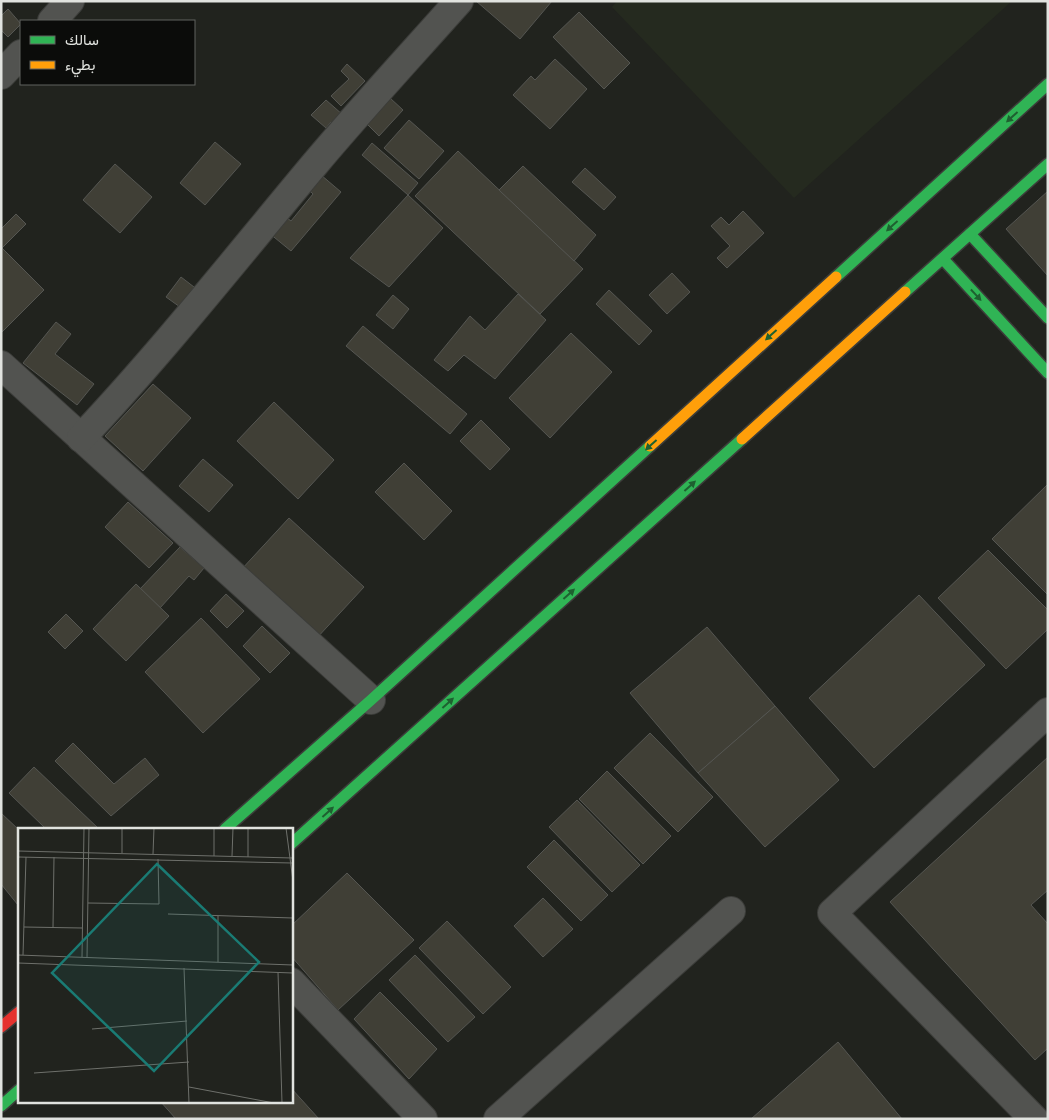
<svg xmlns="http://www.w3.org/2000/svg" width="1049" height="1120" viewBox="0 0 1049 1120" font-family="Cabin,Vazirmatn,sans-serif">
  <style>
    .built { fill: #252a1f }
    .building { fill: #403f36; stroke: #555652 }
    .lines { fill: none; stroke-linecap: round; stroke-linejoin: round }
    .street-casing { stroke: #3c3d3a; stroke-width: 30 }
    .fast-casing { stroke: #3c3d3a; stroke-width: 14 }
    .slow-casing { stroke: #3c3d3a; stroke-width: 14 }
    .jam-casing { stroke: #3c3d3a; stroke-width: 14 }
    .street { stroke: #525350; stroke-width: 28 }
    .fast { stroke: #30b455; stroke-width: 11 }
    .slow { stroke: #ff9f0a; stroke-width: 11 }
    .jam { stroke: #e5322d; stroke-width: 11 }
    .oneway { fill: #1e6030 }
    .inset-road { fill: none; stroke: #6e706b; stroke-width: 1 }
    .view { fill: #1a7b74; fill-opacity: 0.15; stroke: #1a7b74; stroke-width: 2.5 }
    .inset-edge { fill: none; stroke: #e1e3df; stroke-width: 2.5 }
  </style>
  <rect width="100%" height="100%" fill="#21231e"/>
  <!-- built -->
  <polygon class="built" points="617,1 1012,1 794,198 612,7"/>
  <!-- building -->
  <g class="building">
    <polygon points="476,1 552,1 520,39"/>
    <polygon points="8,9 21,24 8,37 1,30 1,16"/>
    <polygon points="579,12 630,63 604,89 553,37"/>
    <polygon points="555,59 587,89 550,129 513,95 531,76 535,80"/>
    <polygon points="347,64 365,81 341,106 331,96 349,79 341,71"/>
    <polygon points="390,98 403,110 379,136 366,123"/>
    <polygon points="326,100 343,115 334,125 331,122 326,128 311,115"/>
    <polygon points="409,120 444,151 419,179 384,148"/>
    <polygon points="215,142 241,164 205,205 180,183"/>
    <polygon points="372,143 418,183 408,195 362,155"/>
    <polygon points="458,151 583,269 540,314 415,196"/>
    <polygon points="115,164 152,197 120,233 83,200"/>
    <polygon points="523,166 596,235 574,261 499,190"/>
    <polygon points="585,168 616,197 604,210 572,182"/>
    <polygon points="321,175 341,192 291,251 269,233 283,215 291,221 313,194 309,190"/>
    <polygon points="1048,191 1048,276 1006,229"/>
    <polygon points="408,195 443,228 389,287 350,258"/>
    <polygon points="743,211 764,233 727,268 717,258 730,246 711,226 721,217 729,225"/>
    <polygon points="16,214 26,224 2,248 44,290 1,333 1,229"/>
    <polygon points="672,273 690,292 667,314 649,295"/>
    <polygon points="181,277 194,287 180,307 166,297"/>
    <polygon points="609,290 652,331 639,345 596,304"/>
    <polygon points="518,294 546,320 495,379 464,355 448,371 434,360 470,316 485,330"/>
    <polygon points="393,295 409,309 393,329 376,315"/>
    <polygon points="56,322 71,334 55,354 94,384 77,405 23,363"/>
    <polygon points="363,326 467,414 450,434 346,346"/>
    <polygon points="571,333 612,372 550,438 509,398"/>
    <polygon points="153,384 191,418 143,471 105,436"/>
    <polygon points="274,402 334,460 298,499 237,441"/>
    <polygon points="481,420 510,449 490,470 460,441"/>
    <polygon points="203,459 233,485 209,512 179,486"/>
    <polygon points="404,463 452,511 424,540 375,492"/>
    <polygon points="1048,484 1048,595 992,539"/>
    <polygon points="128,502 173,543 149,568 105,527"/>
    <polygon points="289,518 364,587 315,640 240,571"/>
    <polygon points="180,547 204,568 194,580 189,576 160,608 140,589"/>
    <polygon points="988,550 1048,610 1048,629 1006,669 938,598"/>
    <polygon points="136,584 169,616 126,661 93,629"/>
    <polygon points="226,594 244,611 227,628 210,611"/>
    <polygon points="919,595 985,665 874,768 809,698"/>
    <polygon points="66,614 83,631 65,649 48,632"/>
    <polygon points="201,618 260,679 203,733 145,672"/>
    <polygon points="262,626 290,653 270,673 243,646"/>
    <polygon points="707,627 775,706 698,773 630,693"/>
    <polygon points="775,706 839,780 765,847 698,773"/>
    <polygon points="650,733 713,797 678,832 614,768"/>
    <polygon points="73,743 114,784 145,758 159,775 111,816 55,761"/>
    <polygon points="1048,757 1048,890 1031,905 1048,924 1048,1048 1035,1060 890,902"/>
    <polygon points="34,767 99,829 46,829 9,793"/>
    <polygon points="607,771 671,836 643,864 579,799"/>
    <polygon points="577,800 640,865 612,892 549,827"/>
    <polygon points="1,813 19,830 18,905 1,884"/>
    <polygon points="554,840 608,895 581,921 527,867"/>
    <polygon points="347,873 414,940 338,1010 291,956 291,926"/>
    <polygon points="543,898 573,929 543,957 514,926"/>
    <polygon points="447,921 511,987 483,1014 419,948"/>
    <polygon points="415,955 475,1017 448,1042 389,980"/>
    <polygon points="380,992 437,1049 409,1079 354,1019"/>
    <polygon points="838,1042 902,1119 751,1119"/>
    <polygon points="291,1088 319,1119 176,1119 160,1101 291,1101"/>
  </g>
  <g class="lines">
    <!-- street casing -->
    <g class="street-casing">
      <g id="street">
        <polyline points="52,21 70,1"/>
        <polyline points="1,75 21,54"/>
        <polyline points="1,365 371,700"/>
        <path d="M81,438C163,351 237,257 314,165C361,109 410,56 459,1"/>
        <polyline points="291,982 423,1119"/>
        <polyline points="498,1119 731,911"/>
        <polyline points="1034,1119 832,913 1048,712"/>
      </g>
    </g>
    <!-- fast casing -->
    <g class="fast-casing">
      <g id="fast">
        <polyline points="970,234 1048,318"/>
        <polyline points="943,259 1048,373"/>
        <polyline points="836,277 1048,84"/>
        <polyline points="905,292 1048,164"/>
        <polyline points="225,829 371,700 650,446"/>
        <polyline points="291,844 742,439"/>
        <polyline points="1,1106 19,1090"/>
      </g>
    </g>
    <!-- slow casing -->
    <g class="slow-casing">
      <g id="slow">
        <polyline points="742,439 905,292"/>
        <polyline points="650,446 836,277"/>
      </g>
    </g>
    <!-- jam casing -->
    <g class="jam-casing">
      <polyline id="jam" points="1,1027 19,1012"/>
    </g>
    <!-- street -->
    <use href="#street" class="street"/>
    <!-- fast -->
    <use href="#fast" class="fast"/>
    <!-- slow -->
    <use href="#slow" class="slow"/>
    <!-- jam -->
    <use href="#jam" class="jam"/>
  </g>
  <!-- one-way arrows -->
  <defs><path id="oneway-solid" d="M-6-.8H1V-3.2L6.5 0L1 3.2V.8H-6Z" transform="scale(1.25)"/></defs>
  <g class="oneway">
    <use href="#oneway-solid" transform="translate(1012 117) rotate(138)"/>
    <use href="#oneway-solid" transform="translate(892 226) rotate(138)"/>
    <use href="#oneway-solid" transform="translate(976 295) rotate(47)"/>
    <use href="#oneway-solid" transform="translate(771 335) rotate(138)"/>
    <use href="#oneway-solid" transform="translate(651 445) rotate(138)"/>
    <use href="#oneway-solid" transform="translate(690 486) rotate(-42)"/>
    <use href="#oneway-solid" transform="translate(569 594) rotate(-42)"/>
    <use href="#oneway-solid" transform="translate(448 703) rotate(-42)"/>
    <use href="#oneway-solid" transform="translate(328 812) rotate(-42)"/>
  </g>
  <!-- overview -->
  <g transform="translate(18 828)">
    <rect width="275" height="275" fill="#21231e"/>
    <path class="inset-road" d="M268,0L275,53M0,23L275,30M104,25V0M135,26L136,0M196,28V0M214,28L215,0M0,29L274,35M230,29V0M70,75L141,76L140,31M150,86L275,90M200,88V134M6,99L64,100M35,99L36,29M0,127L275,137M5,127L8,29M64,129L66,0M69,130L71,0M0,135L275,145M166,140L171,275M260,144L264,275M74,201L169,193M16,245L171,234M171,259L256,275"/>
    <path class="view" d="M139,36L241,134L136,243L34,145Z"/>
    <rect width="275" height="275" class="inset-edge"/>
  </g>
  <!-- border -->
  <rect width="1049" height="1120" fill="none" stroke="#e1e3df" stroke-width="5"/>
  <!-- legend -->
  <rect x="20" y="20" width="175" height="65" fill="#0b0c0a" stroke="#61625f"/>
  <rect x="30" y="36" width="25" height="8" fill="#30b455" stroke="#61625f"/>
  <text x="65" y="45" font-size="15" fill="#e1e3df">سالك</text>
  <rect x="30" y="61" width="25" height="8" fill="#ff9f0a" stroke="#61625f"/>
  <text x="65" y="70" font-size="15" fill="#e1e3df">بطيء</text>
</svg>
